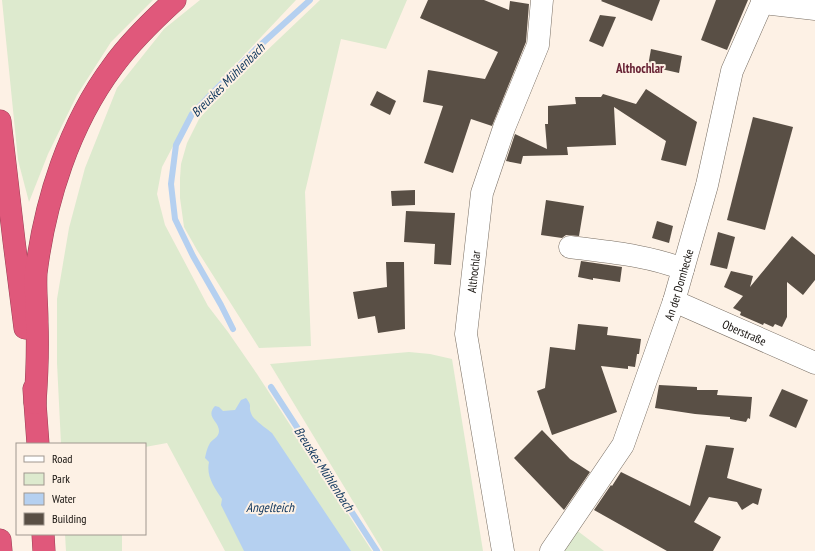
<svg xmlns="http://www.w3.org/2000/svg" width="815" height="551" viewBox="0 0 815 551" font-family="'PT Sans Narrow',sans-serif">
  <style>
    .green { fill: #ddeace }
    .water { fill: #b5d0f0 }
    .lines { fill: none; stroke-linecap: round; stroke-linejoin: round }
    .stream { stroke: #b5d0f0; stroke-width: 6 }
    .building { fill: #594f45 }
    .minor-casing { stroke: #786e63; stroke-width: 23 }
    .highway-casing { stroke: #993f54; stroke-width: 23 }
    .minor { stroke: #fff; stroke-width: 22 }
    .highway { stroke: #e0587b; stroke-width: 22 }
    .labels { text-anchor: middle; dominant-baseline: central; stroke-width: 4; stroke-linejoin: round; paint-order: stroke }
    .street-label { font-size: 12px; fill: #15110d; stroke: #fdf1e5 }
    .neighbourhood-label { font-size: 13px; font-weight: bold; fill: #692436; stroke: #fdf1e5 }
    .water-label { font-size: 13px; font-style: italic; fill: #0d345c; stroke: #fdf1e5 }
  </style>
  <rect width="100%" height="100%" fill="#fdf1e5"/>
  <!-- green -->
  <g class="green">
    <polygon points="2,0 153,0 111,42 77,95 48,154 29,202 18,160"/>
    <polygon points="200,0 296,0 212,89 190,114 162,167 157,194 165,225 208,306 228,332 257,374 372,551 225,551 167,443 145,447 145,444 61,444 57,363 57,299 69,228 85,168 117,88 164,29"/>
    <polygon points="320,0 407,0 386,49 341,39 305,192 311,346 259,348 197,250 184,227 180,198 180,178 181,164 187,143 199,119 221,94"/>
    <polygon points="409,352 430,354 452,359 483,551 383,551 270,364"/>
    <polygon points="575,529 604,551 558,551"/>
    <polygon points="65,534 122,534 122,551 66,551"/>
  </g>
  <!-- water -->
  <path class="water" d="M246,398C253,407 248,405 251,413C252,419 267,429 272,433L351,551H244L221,505L222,499C214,487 206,476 209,462L205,458C206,453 207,448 210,443C213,439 219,437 219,431C219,421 205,417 215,406L219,407L223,411L235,410L241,400Z"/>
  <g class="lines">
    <!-- stream -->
    <g class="stream">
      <polyline points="233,329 221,305 193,256 175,219 171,184 176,145 192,114 214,91 255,50 310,0"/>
      <polyline points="271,387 377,551"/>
    </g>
  </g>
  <!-- building -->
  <g class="building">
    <polygon points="428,0 484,0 509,10 510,1 529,4 526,42 492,126 471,119 453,173 424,163 443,106 423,102 428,70 485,79 498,52 420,18"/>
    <polygon points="602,0 660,0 652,21 601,1"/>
    <polygon points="716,0 748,0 727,50 701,40"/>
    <polygon points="600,15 616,17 603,47 589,41"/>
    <polygon points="651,49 682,56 679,73 648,66"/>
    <polygon points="646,89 697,122 686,166 661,160 666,141 614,107 616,145 567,147 568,155 523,156 521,164 506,161 515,134 547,149 545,124 548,124 548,106 576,104 575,97 601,97 603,94 636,104"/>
    <polygon points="377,91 396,101 390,115 370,105"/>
    <polygon points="753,117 793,127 765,230 727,220"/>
    <polygon points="415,190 415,205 392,206 391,191"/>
    <polygon points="546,200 584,206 579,236 566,235 562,238 541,235"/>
    <polygon points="406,211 455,213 451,265 434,264 435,244 404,242"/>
    <polygon points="657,221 673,226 669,243 652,238"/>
    <polygon points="718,232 735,237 727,269 710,265"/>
    <polygon points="792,236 815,255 815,280 803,295 787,282 787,317 782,327 775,324 773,327 764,323 763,325 740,315 741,312 733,308 743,296 724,287 731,271 753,276 750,287"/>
    <polygon points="581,261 622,267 620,282 593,278 593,280 578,277"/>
    <polygon points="386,262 404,262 405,329 378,333 375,316 358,319 353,292 387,287"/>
    <polygon points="578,324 608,327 607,335 641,339 639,354 637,354 635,367 628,366 628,369 601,366 617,412 552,435 537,391 545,388 550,347 575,350"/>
    <polygon points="659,385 697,387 697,390 718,390 717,395 752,397 750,419 748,418 746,422 730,419 730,417 695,414 655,408"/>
    <polygon points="782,389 808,400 796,428 769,416"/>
    <polygon points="542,430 570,459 590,472 564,510 514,458"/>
    <polygon points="706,445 734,448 727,478 762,489 758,505 753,503 742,510 737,502 709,497 694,522 721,537 713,551 667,551 594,510 611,485 612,486 621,472 690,506"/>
  </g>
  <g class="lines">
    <!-- minor casing -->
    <g class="minor-casing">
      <g id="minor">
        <polyline points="762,3 815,9"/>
        <path d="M570,247C608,252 647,255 683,269"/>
        <path id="s1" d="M674,301L815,363"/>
        <path id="s2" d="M503,551L466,334L482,193L504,128L538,45L542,0"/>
        <path id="s3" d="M551,551L623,445L674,301L707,185L732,71L762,3V0"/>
      </g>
    </g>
    <!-- highway casing -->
    <g class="highway-casing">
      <g id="highway">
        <polyline points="0,121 14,241 25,328"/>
        <polyline points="34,389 38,444"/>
        <path d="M35,403C37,376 38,349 37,322C37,306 35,289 36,273C45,201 69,125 113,66C131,41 153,20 175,0"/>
        <polyline points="43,534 44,551"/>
        <polyline points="0,540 1,551"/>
      </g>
    </g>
    <!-- minor -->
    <use href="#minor" class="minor"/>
    <!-- highway -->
    <use href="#highway" class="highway"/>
  </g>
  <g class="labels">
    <!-- street labels -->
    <g class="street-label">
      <text stroke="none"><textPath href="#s2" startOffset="283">Althochlar</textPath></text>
      <text stroke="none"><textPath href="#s3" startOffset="298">An der Dornhecke</textPath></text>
      <text stroke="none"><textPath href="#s1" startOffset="77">Oberstraße</textPath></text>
    </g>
    <!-- neighbourhood labels -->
    <g class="neighbourhood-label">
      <text x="640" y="68">Althochlar</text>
    </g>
    <!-- water labels -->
    <g class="water-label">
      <text transform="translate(228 80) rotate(-45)">Breuskes Mühlenbach</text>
      <text transform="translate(324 469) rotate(57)">Breuskes Mühlenbach</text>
      <text x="270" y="507">Angelteich</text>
    </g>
  </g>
  <!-- legend -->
  <rect x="16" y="443" width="130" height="92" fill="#fdf1e5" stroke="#a0978f"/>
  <rect x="24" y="456" width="20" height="6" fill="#ffffff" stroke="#a0978f"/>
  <text x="52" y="463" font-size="12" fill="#15110d">Road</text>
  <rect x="24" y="473" width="20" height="12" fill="#ddeace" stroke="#a0978f"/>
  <text x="52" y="483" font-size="12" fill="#15110d">Park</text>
  <rect x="24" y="493" width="20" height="12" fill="#b5d0f0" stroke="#a0978f"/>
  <text x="52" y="503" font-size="12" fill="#15110d">Water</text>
  <rect x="24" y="513" width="20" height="12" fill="#594f45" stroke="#a0978f"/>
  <text x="52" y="523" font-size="12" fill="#15110d">Building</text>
</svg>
